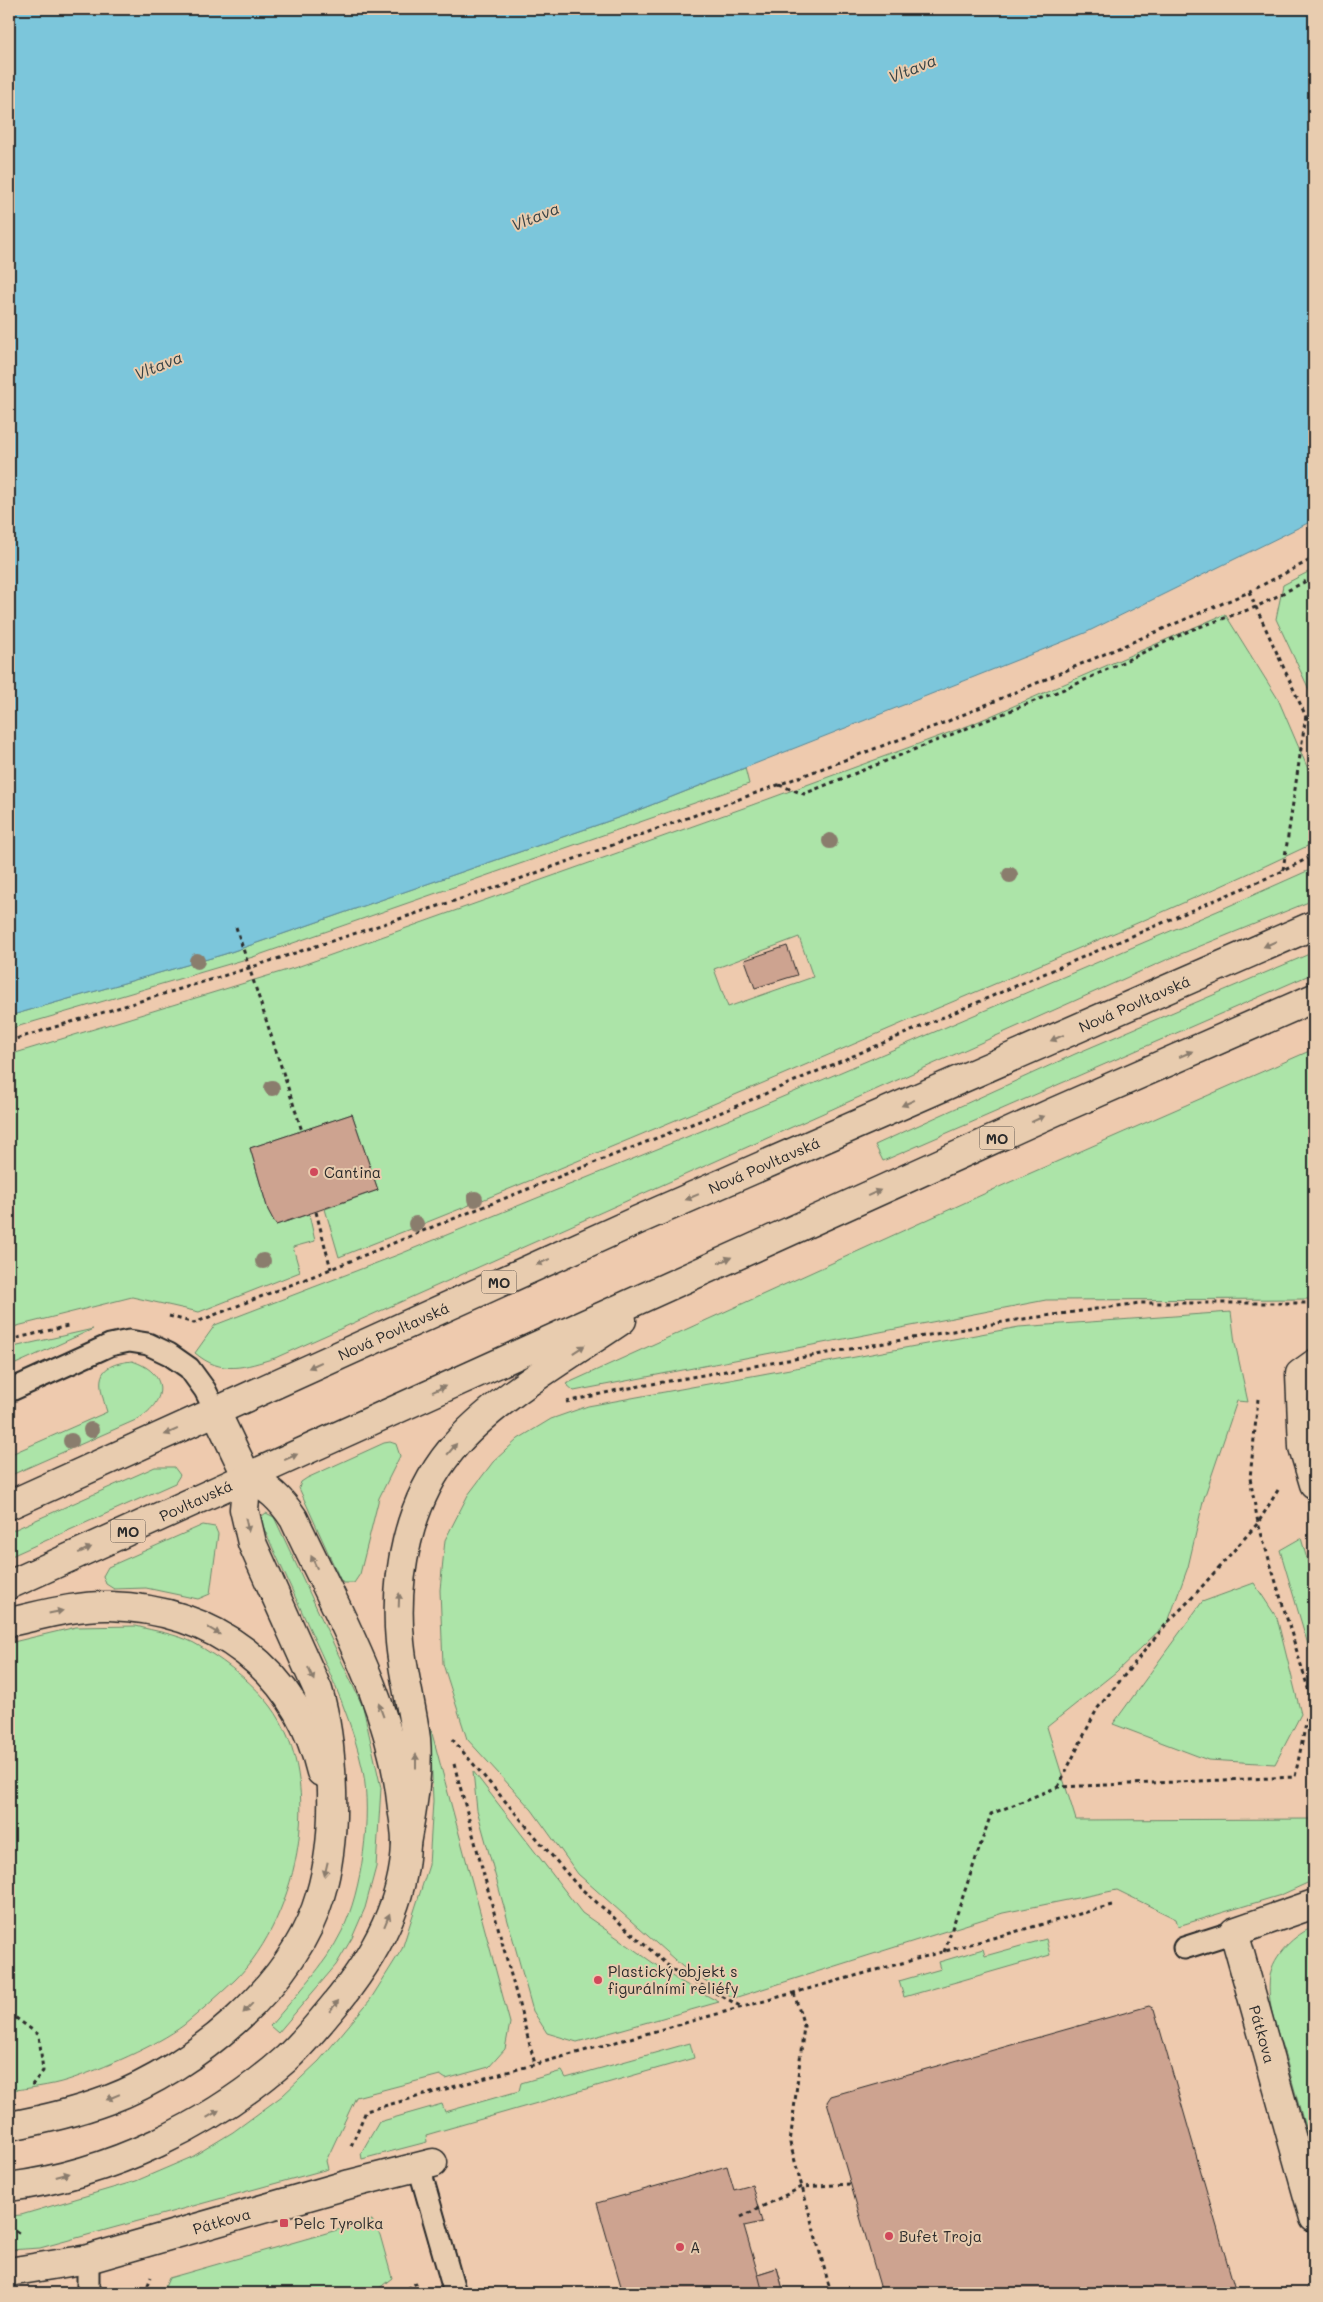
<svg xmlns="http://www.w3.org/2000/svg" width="1323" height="2302" viewBox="0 0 1323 2302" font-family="Mali,sans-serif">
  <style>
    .green { fill: #ace4a8; stroke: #6c886a; fill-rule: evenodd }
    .water { fill: #7bc6db; stroke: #5b8895 }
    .building { fill: #cda390; stroke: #2b2b2b }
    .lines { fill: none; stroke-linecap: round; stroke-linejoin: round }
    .lane-casing { stroke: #2b2b2b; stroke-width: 25 }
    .street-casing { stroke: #2b2b2b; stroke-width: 31 }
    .primary-casing { stroke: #2b2b2b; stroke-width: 31 }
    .highway-casing { stroke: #2b2b2b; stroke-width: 31 }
    .path { stroke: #2b2b2b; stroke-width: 3; stroke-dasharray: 4 4; stroke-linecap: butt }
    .lane { stroke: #e8ccaf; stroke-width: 21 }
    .street { stroke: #e8ccaf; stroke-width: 28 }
    .primary { stroke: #e8ccaf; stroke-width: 28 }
    .highway { stroke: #e8ccaf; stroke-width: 28 }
    .tree { fill: #8a7d6d }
    .oneway { fill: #8a7c6d }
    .poi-dot { fill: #d1495b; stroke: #e8ccaf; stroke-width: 2 }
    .labels { text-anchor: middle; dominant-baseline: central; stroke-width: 4; stroke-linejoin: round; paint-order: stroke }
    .shield { fill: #e8ccaf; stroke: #645b53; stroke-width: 1 }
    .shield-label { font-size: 14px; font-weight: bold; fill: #2b2b2b }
    .street-label { font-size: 15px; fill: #2b2b2b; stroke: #e8ccaf }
    .poi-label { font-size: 15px; fill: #2b2b2b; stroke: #e8ccaf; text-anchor: start }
    .water-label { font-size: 16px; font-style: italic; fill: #374245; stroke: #e8ccaf }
  </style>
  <rect width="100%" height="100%" fill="#eecaae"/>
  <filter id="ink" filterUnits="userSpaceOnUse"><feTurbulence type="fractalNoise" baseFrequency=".02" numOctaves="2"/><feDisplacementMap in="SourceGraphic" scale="10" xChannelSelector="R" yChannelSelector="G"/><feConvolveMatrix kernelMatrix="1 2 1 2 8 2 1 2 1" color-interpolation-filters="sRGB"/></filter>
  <g filter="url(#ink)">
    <!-- green -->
    <g class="green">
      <polygon points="1314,569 1314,700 1276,619 1283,585"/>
      <path d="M1225,614L1278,699L1314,783V843C1184,905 1051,960 919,1016C727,1099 534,1181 339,1257L325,1209L378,1190L352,1114L250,1148L268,1210L276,1225L309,1214L315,1241L293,1247L300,1272L199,1312L132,1297L9,1328V1055L297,967L752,805L970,725ZM799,937L813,977L728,1007L714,969Z"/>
      <polygon points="745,768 749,784 253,957 9,1029 9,1016 225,954 626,815"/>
      <path d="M1314,868V899L1311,901L1166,960L275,1358C245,1367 222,1376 195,1353L215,1325L400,1254L738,1116L1222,909Z"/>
      <polygon points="1314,952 1314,973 883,1161 875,1145 1075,1054"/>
      <polygon points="1314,1049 1314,1299 1046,1300 574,1391 566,1384 1008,1183"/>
      <polygon points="1231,1312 1235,1343 1248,1402 1237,1401 1204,1498 1188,1567 1168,1622 1116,1672 1047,1727 1076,1820 1314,1819 1314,1880 1281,1895 1178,1926 1176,1919 1117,1890 1003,1913 734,1998 683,1967 578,1874 532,1810 467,1739 443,1664 440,1590 445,1540 468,1495 493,1462 518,1439 551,1419 588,1406 1019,1327"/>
      <polygon points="93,1329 9,1367 9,1348"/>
      <path d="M132,1361C167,1372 169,1400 138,1419L9,1476V1455L107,1412C98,1382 93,1365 132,1361Z"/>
      <polygon points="390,1442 396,1444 400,1456 379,1498 360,1574 354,1583 343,1583 340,1579 299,1488 301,1482 307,1478 384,1443"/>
      <polygon points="155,1467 174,1467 180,1475 175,1483 9,1557 9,1532"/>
      <path d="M266,1513L274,1517L363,1707L381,1788L376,1867L365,1908L352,1938L336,1965L278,2033L270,2026L271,2025C296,1995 325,1966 342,1931C362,1891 372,1815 363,1771C353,1724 333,1679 313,1636C296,1598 278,1560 261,1522L262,1516Z"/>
      <polygon points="203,1525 215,1527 218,1534 210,1594 198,1599 146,1588 114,1589 106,1584 103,1576 108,1567"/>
      <polygon points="1301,1538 1314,1584 1314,1665 1280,1550"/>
      <polygon points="1254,1583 1277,1618 1301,1714 1275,1764 1208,1760 1113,1724 1202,1602"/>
      <path d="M136,1626C154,1631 177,1634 194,1643C219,1657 246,1677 265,1699C329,1772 300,1916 235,1980C219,1995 201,2011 184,2025C156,2046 102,2069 68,2080C50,2086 28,2088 9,2091V1643L76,1627Z"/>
      <polygon points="430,1726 510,2023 505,2049 489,2067 446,2079 440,2075 356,2097 326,2161 328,2169 40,2248 9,2250 9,2216 21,2215 136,2181 192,2157 233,2132 282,2096 319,2061 370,2000 402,1949 429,1865 433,1801"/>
      <polygon points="473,1771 582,1913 676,1979 719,2002 577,2042 547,2033 533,2011 477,1810"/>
      <path d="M1314,1927V2152H1312C1303,2120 1294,2088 1285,2055C1277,2031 1266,2003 1270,1976C1273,1955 1295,1934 1314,1927Z"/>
      <polygon points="1046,1939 1050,1955 904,1997 899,1981 941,1969 939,1962 983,1949 985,1956"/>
      <polygon points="690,2043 694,2058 426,2135 427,2142 362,2159 361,2153 379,2122 442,2104 445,2112 519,2091 521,2083 562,2071 566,2078"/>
      <polygon points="372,2220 380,2235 392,2278 373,2293 170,2293 165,2287 169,2278"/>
    </g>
    <!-- water -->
    <polygon class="water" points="9,9 1314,9 1314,520 1085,633 626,815 225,954 9,1016"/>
    <!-- building -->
    <g class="building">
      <polygon points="787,946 797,975 755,988 745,960"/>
      <polygon points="352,1114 378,1190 276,1225 268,1210 250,1148"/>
      <polygon points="1149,2006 1154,2009 1236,2293 882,2293 827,2102 831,2096"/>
      <polygon points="727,2166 734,2190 752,2185 762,2222 744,2226 758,2274 777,2268 784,2293 623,2293 597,2203"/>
      <polygon points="777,2268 784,2293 763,2293 758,2274"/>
    </g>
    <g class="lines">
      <!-- lane casing -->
      <g class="lane-casing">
        <g id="lane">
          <polyline points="9,1391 110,1345 129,1341 148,1344 169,1354 189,1368 205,1390 216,1412"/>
          <polyline points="1184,1948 1234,1932"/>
          <polyline points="419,2167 455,2293"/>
          <polyline points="88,2259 88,2293"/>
        </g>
      </g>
      <!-- street casing -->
      <g class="street-casing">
        <g id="street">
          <polyline points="1314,1364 1300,1374 1303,1447 1314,1484"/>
          <path id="s1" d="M1314,1904L1234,1932L1314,2218"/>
          <path id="s2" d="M9,2272L88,2259L350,2184L433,2163"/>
        </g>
      </g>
      <!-- primary casing -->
      <g class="primary-casing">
        <g id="primary">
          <path id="s3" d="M9,1505L638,1220L1314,925"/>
          <path id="s4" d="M9,1585L247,1477"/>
          <path d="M9,1622C42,1615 76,1605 110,1606C214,1609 297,1670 321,1772"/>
          <path d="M9,2126C42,2120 76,2112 108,2100C193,2068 294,1986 320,1896C330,1862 333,1827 332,1791C331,1756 328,1723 318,1690L252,1543L244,1509L247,1477L216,1412"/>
          <path d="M9,2187C110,2174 210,2126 287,2058C303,2043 318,2025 332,2008C371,1962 404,1905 406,1844C406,1832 404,1819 402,1808C392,1703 337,1612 294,1519C281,1499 268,1487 247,1477"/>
        </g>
      </g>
      <!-- highway casing -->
      <g class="highway-casing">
        <g id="highway">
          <polyline points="247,1477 1056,1111 1314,998"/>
          <path d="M406,1844C412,1809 419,1774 416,1739C412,1706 403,1675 400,1642C394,1576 408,1502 451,1450C492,1400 568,1357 622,1320"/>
        </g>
      </g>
      <!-- path -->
      <g class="path">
        <polyline points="1249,592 1314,734"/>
        <polyline points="779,785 804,794 1074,685 1191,630 1256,607 1314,577"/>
        <polyline points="1283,870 1306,715"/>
        <polyline points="236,927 302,1131"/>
        <polyline points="9,1041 249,968 500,886 778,785 946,722 1249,592 1314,558"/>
        <polyline points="316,1212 331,1269"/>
        <polyline points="169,1316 194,1323 331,1269 430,1228 732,1108 1283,871 1314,855"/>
        <polyline points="9,1340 68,1326"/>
        <polyline points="566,1402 618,1390 1009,1321 1140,1303 1314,1303"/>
        <polyline points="452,1739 576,1884 673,1970 742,2007"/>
        <polyline points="454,1764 535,2064"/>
        <polyline points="1058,1787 1097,1709 1168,1622 1191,1599 1258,1523 1278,1490"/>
        <polyline points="944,1952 991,1814 1058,1787 1295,1777 1311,1698 1258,1523 1250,1478 1258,1399"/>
        <polyline points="794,1993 804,2026 790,2143 831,2293"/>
        <polyline points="9,2017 12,2015 39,2035 43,2071 32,2085"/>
        <polyline points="351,2146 366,2111 1112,1905"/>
        <polyline points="741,2217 802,2187 851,2184"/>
        <polyline points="9,2226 20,2234"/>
        <polyline points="145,2293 151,2277"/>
        <polyline points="400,2293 418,2282"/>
        <polyline points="1307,2293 1314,2266"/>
      </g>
      <!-- lane -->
      <use href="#lane" class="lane"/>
      <!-- street -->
      <use href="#street" class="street"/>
      <!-- primary -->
      <use href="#primary" class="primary"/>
      <!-- highway -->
      <use href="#highway" class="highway"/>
    </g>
    <!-- trees -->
    <g class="tree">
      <circle cx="830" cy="841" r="8"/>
      <circle cx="1010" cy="875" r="8"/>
      <circle cx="197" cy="961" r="8"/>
      <circle cx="272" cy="1088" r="8"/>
      <circle cx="475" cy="1199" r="8"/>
      <circle cx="416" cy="1224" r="8"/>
      <circle cx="263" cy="1261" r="8"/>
      <circle cx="91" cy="1430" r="8"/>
      <circle cx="71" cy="1441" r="8"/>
    </g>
    <!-- one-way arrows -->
    <defs><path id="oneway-solid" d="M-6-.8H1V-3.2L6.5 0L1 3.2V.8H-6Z" transform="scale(1.25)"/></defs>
    <g class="oneway">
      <use href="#oneway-solid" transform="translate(1270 944) rotate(156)"/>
      <use href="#oneway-solid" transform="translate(1057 1038) rotate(156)"/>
      <use href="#oneway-solid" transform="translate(1186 1054) rotate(-24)"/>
      <use href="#oneway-solid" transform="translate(908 1103) rotate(156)"/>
      <use href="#oneway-solid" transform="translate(1038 1119) rotate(-24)"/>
      <use href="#oneway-solid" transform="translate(874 1193) rotate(-24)"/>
      <use href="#oneway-solid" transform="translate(692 1197) rotate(157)"/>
      <use href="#oneway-solid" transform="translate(725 1260) rotate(-24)"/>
      <use href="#oneway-solid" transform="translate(543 1262) rotate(156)"/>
      <use href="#oneway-solid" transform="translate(579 1349) rotate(-34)"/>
      <use href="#oneway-solid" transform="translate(315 1365) rotate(155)"/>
      <use href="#oneway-solid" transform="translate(439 1389) rotate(-24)"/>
      <use href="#oneway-solid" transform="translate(171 1432) rotate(156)"/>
      <use href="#oneway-solid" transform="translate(452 1449) rotate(-50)"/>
      <use href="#oneway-solid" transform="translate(291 1457) rotate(-24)"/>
      <use href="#oneway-solid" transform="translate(247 1525) rotate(78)"/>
      <use href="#oneway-solid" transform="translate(85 1550) rotate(-24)"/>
      <use href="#oneway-solid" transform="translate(314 1562) rotate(-115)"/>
      <use href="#oneway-solid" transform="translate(399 1600) rotate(-88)"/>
      <use href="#oneway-solid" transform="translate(56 1612) rotate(-11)"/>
      <use href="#oneway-solid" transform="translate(214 1631) rotate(31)"/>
      <use href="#oneway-solid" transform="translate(311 1674) rotate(66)"/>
      <use href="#oneway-solid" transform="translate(381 1710) rotate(-110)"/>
      <use href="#oneway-solid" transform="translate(416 1761) rotate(-90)"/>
      <use href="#oneway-solid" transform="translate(326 1869) rotate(103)"/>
      <use href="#oneway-solid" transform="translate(387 1920) rotate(-68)"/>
      <use href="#oneway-solid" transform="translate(334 2006) rotate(-50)"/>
      <use href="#oneway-solid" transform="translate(248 2008) rotate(134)"/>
      <use href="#oneway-solid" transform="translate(113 2097) rotate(157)"/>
      <use href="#oneway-solid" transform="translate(213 2114) rotate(-31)"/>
      <use href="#oneway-solid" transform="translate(63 2175) rotate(-15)"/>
    </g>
  </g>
  <!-- markers -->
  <g class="poi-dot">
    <circle cx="314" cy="1172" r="5"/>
    <circle cx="598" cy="1980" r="5"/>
    <rect x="279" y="2218" width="10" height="10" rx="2.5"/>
    <circle cx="889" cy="2236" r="5"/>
    <circle cx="680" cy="2247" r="5"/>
  </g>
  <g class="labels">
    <!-- shield labels -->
    <g class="shield">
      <rect x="979.5" y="1126.5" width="35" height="23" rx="4"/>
      <rect x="481.5" y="1270.5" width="35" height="23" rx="4"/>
      <rect x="110.5" y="1519.5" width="35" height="23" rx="4"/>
    </g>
    <g class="shield-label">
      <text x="997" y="1138">MO</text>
      <text x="499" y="1282">MO</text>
      <text x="128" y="1531">MO</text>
    </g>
    <!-- street labels -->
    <g class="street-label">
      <text stroke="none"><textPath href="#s3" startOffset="1232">Nová Povltavská</textPath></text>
      <text stroke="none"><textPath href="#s3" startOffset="828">Nová Povltavská</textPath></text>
      <text stroke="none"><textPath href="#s3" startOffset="422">Nová Povltavská</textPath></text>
      <text stroke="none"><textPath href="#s4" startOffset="205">Povltavská</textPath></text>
      <text stroke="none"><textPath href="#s1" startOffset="191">Pátkova</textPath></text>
      <text stroke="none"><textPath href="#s2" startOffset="219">Pátkova</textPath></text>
    </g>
    <!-- poi labels -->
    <g class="poi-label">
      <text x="324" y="1172">Cantina</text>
      <text x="608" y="1971">Plastický objekt s<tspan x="608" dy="17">figurálními reliéfy</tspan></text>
      <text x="294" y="2223">Pelc Tyrolka</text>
      <text x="899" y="2236">Bufet Troja</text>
      <text x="690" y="2247">A</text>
    </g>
    <!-- water labels -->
    <g class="water-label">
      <text transform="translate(912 68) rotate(-22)">Vltava</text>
      <text transform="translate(535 216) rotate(-22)">Vltava</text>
      <text transform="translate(158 365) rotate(-22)">Vltava</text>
    </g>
  </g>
  <!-- margin -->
  <rect width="1323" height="2302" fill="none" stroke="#e8ccaf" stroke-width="30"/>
  <rect x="15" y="15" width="1293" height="2272" fill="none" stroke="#2b2b2b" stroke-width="2" filter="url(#ink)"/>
</svg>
